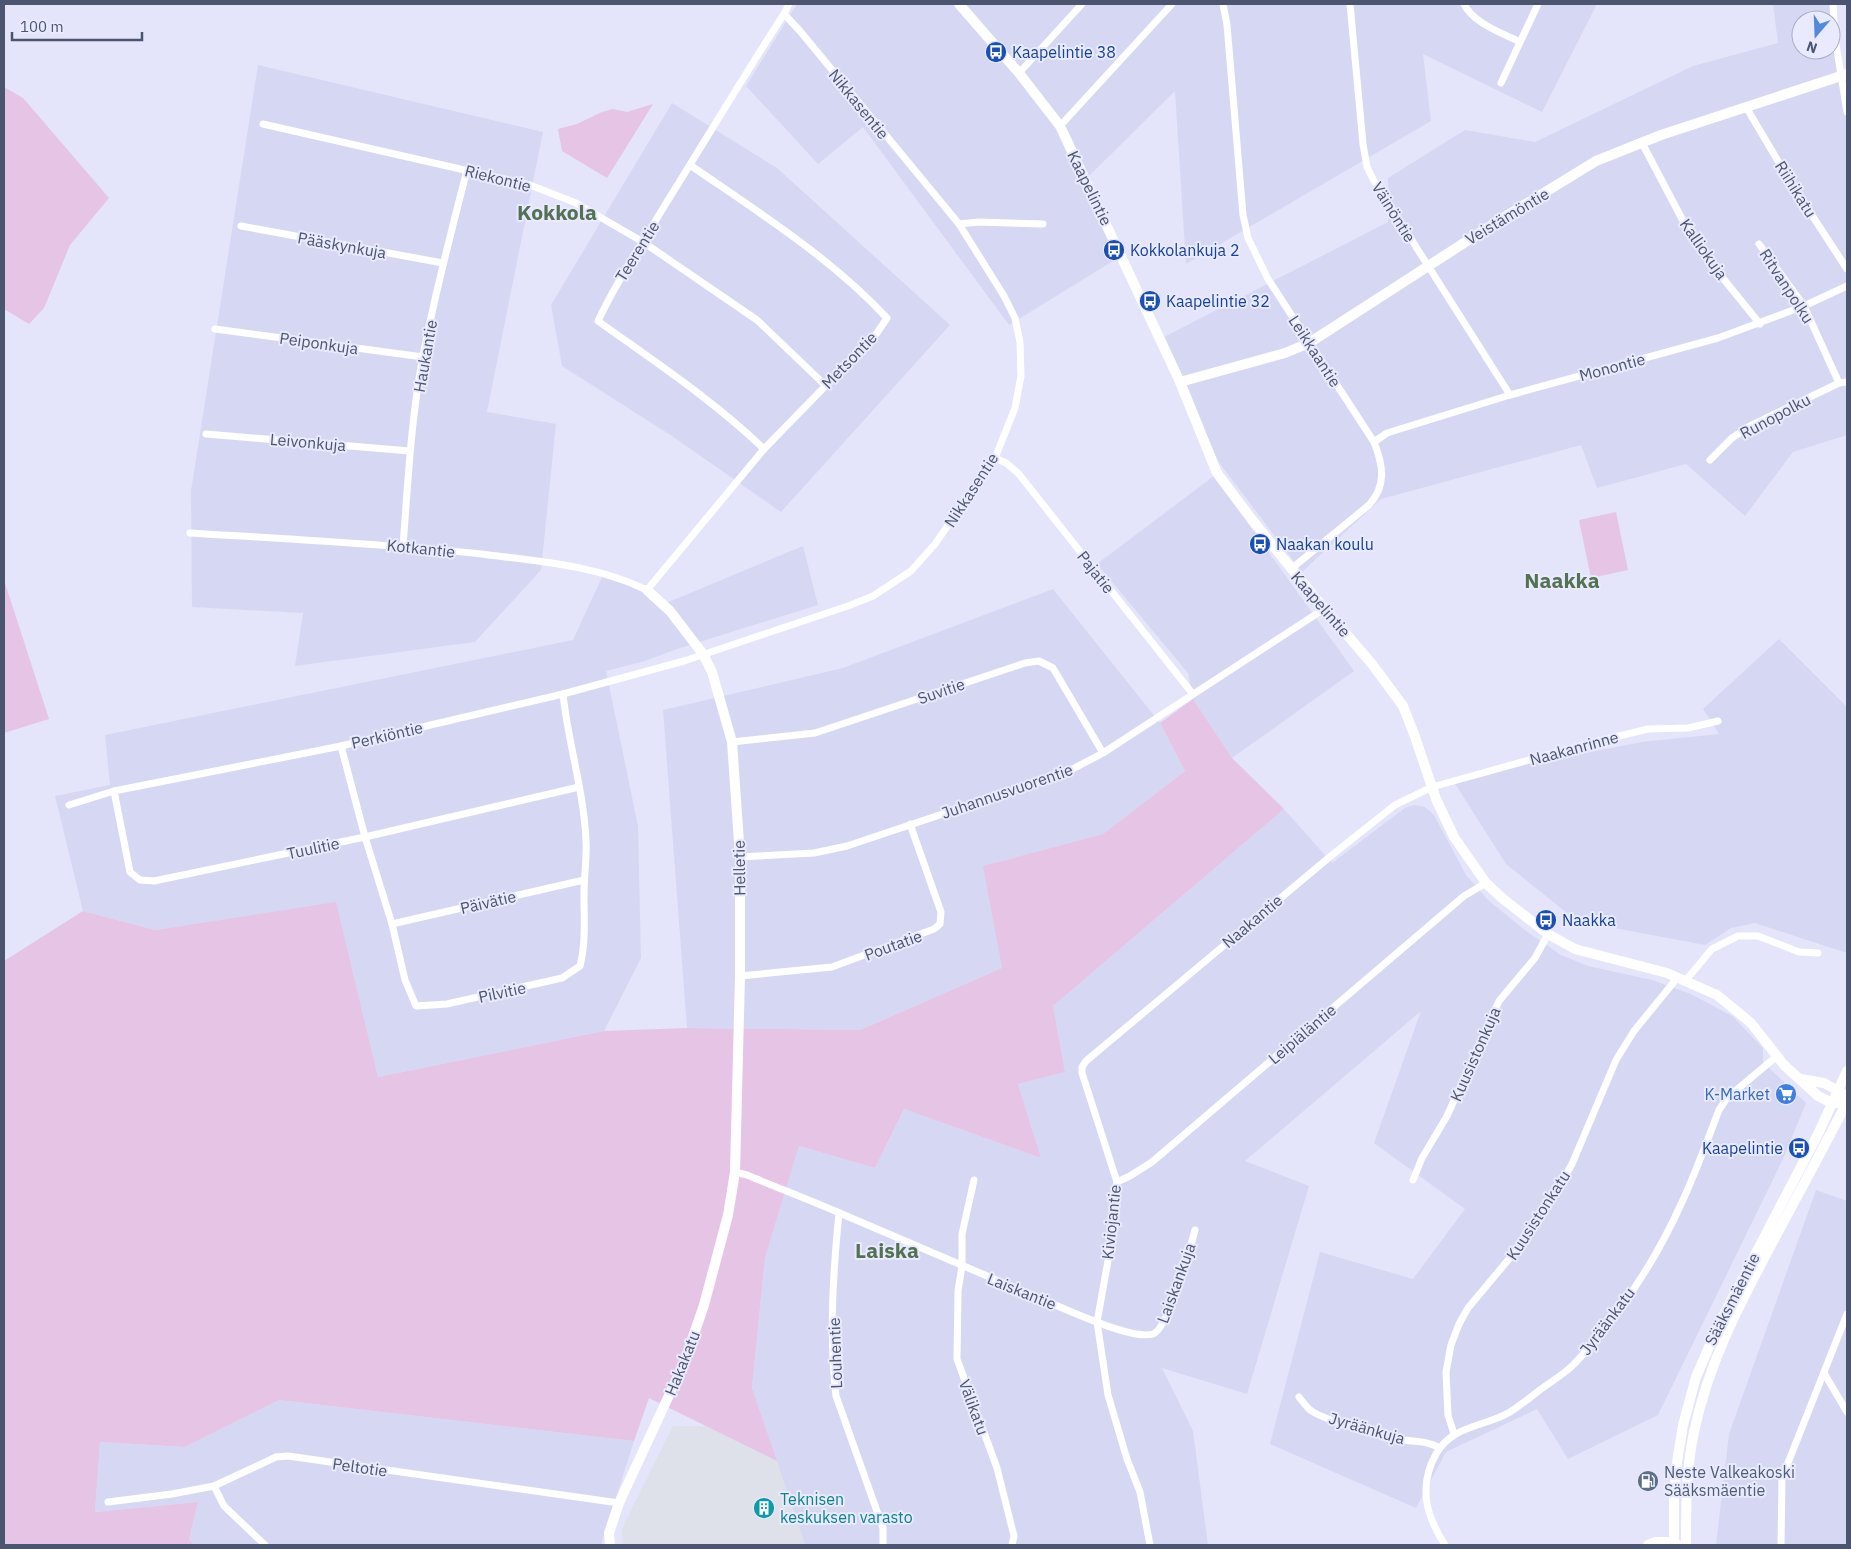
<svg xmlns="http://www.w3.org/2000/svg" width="1851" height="1549" viewBox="0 0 1851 1549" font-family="'IBM Plex Sans',sans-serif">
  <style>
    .residential { fill: #d6d8f3; fill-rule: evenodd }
    .industrial { fill: #dee0ea }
    .green { fill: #e5c4e6 }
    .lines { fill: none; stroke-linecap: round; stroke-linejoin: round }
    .street { stroke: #fff; stroke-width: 7 }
    .secondary { stroke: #fff; stroke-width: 10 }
    .labels { text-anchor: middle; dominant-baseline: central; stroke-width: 4; stroke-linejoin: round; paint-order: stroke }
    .transit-label { font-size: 16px; fill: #164399; stroke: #e9eafd; text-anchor: start }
    .street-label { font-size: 16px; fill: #4c5570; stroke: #e9eafd }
    .shop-label { font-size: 16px; fill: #366cbe; stroke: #e9eafd; text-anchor: end }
    .service-label { font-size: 16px; fill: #4e5e75; stroke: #e9eafd; text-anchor: start }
    .culture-label { font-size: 16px; fill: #0d838f; stroke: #e9eafd; text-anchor: start }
    .district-label { font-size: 21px; font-weight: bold; fill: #527253; stroke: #e9eafd }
  </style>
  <rect width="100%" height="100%" fill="#e4e4fa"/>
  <!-- residential -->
  <g class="residential">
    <polygon points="797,4 1597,4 1542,112 1423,54 1431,121 1186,264 1175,91 1088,177 1126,253 1009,325 863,127 818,164 746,86"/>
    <path d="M1773,4H1831L1847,119V435L1793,452L1745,516L1686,464L1597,488L1581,445L1381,499L1302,572L1218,461L1164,337L1388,222V178L1465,130L1535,142L1693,66L1778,43ZM1801,20H1831V50H1801Z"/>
    <polygon points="258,65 543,132 487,412 556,424 541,570 475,642 295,666 303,613 192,607 191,491"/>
    <polygon points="672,103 777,168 950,325 781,512 672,436 562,366 551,305"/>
    <polygon points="1214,476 1354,671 1232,758 1193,699 1188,673 1097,564"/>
    <polygon points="803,546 818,605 677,649 645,661 606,671 638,826 641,958 604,1031 378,1077 336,903 155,930 83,911 55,796 110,785 105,735 573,640 602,577 624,584 644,593 659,606"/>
    <polygon points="1053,589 1160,723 1185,771 1103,834 984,866 1002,968 860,1030 687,1028 663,710 843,668"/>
    <polygon points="1779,639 1847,707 1847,953 1755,923 1731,928 1705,945 1577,921 1506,864 1452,779 1642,742 1719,734 1703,709"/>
    <polygon points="1414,805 1425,807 1434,815 1466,875 1488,900 1526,931 1561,955 1588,966 1652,980 1691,994 1732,1016 1763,1048 1763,1062 1806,1103 1783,1159 1658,1415 1568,1459 1537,1409 1446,1452 1416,1508 1270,1444 1320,1252 1413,1279 1465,1209 1374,1143 1421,1011 1245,1161 1309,1186 1247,1394 1162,1368 1193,1431 1208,1545 805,1545 752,1388 765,1258 799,1146 875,1168 904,1109 1041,1158 1018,1084 1065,1072 1053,1006 1284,809 1332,863 1405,808"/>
    <polygon points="1816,1190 1847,1201 1847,1545 1716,1545 1729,1434"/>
    <polygon points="279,1400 634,1441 601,1545 194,1545 189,1539 198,1502 95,1512 100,1442 185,1447"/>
  </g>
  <!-- industrial -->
  <polygon class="industrial" points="673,1426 709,1426 777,1461 805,1545 623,1545 622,1529"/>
  <!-- green -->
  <g class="green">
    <polygon points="4,87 23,98 109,198 70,245 44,308 29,324 4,309"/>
    <polygon points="653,104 607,178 562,151 558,129 577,124 602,112 613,109 627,112"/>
    <polygon points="1616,512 1628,570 1591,578 1579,520"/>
    <polygon points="4,580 49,719 4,733"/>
    <polygon points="1193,699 1232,758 1284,809 1053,1006 1065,1072 1018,1084 1041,1158 904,1109 875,1168 799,1146 765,1258 752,1388 777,1461 649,1398 634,1441 279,1400 185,1447 100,1442 95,1512 198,1502 189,1539 194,1545 4,1545 4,961 83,911 155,930 336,902 378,1077 604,1031 687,1028 860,1030 1002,968 983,866 1103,834 1185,771 1160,723"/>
  </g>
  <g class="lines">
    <!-- street -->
    <g class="street">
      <path d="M1223,4L1227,25L1243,215L1248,238L1268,279L1374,442C1383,465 1387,485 1369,505L1291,569"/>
      <polyline points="1350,4 1363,144 1367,167 1373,179 1510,395"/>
      <path d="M1464,4C1473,23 1502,33 1520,42"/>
      <polyline points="1833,4 1835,38 1847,112"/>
      <polyline points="1019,73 1082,4"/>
      <polyline points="1501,83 1538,4"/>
      <polyline points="1746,107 1791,183 1847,269"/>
      <polyline points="263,124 530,185 576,203 643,242 757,320 825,385"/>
      <polyline points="1060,126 1172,4"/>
      <polyline points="1642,143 1690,234 1705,256 1760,324"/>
      <polyline points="959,224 979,222 1043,224"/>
      <polyline points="241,226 443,263"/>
      <polyline points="1759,244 1804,306 1839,383"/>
      <polyline points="215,329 423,357"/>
      <polyline points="206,434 410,451"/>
      <polyline points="1374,442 1387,433 1510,395 1718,338 1804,306 1847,286"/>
      <path d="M764,449C713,400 655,362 598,321C617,280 642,244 665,205C705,141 743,77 784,14L789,4"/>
      <polyline points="995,458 1006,463 1018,473 1192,693"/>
      <polyline points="1710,460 1732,438 1750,426 1839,383 1847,382"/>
      <path d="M190,533C288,539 385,544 481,554C537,561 596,565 647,590L764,449L877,333L887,318C830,257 758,212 690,165"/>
      <path d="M403,546C408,482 411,418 423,356C435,293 451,232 467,170"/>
      <polyline points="732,742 815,733 1025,663 1039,661 1053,668 1103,753"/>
      <path d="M341,746L365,837L392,924L405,980L416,1006L447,1004L562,978L580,966C586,943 584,918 584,894C584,876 587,858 586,841C584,791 568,743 563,694"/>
      <polyline points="114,791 130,872 140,880 154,881 365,837 579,787"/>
      <polyline points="69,805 114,791 341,746 563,694 684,661 848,606 873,596 911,571 935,544 995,458 1015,408 1021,376 1020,342 1015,318 1004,296 959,224 800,31 784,14"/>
      <polyline points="740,857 814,853 847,846 1065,773 1103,753 1324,609"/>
      <polyline points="392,924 584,880"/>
      <polyline points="740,976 832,967 934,929 940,924 941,912 910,824"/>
      <polyline points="1686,980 1712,949 1738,936 1758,936 1799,952 1818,953"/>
      <path d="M735,1172L747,1175C778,1188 810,1200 842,1214C906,1241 970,1269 1034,1296C1057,1305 1131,1341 1153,1334C1168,1329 1190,1249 1195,1230"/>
      <polyline points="974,1180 962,1234 962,1266 958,1291 957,1359 997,1468 1014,1536 1012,1545"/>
      <polyline points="1413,1180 1422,1158 1447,1116 1499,1001 1535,958 1548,934"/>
      <polyline points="1117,1182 1130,1176 1152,1162 1464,896 1486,883"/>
      <path d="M839,1213C833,1273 829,1335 836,1396L883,1528V1545"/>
      <polyline points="1824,1373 1847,1412"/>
      <path d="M1299,1397C1302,1401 1305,1405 1309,1409C1321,1420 1385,1437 1403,1440C1418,1442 1427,1441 1440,1448"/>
      <polyline points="1454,1434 1448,1415 1446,1372 1451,1345 1459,1324 1468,1308 1529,1235 1553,1198 1572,1164 1616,1060 1634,1031 1678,977"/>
      <polyline points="214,1486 224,1506 265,1545"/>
      <polyline points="108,1502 172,1494 214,1486 276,1457 288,1456 619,1503"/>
      <polyline points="1150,1545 1140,1492 1127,1459 1108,1395 1097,1322 1109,1255 1117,1182 1082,1073 1082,1067 1086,1061 1332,855 1395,805 1432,787 1590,743 1648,729 1688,728 1718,721"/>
      <path d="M1445,1545C1426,1516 1418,1486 1436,1454C1452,1425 1485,1427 1510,1412C1521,1405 1531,1397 1541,1389C1551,1382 1562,1375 1571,1367C1581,1358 1590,1346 1598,1336C1632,1296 1661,1249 1682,1202C1696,1172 1707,1141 1719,1110L1727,1098L1777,1056"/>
      <polyline points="1781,1545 1782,1478 1847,1314"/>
    </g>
    <!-- secondary -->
    <g class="secondary">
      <polyline points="959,4 1019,73 1060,126 1180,382 1217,473 1253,521 1312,594 1372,664 1403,706 1414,734 1436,799 1454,837 1486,883 1502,898 1548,934 1575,949 1667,973 1717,995 1751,1023 1784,1065 1818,1096 1832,1103 1840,1103 1847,1099"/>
      <polyline points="1180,382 1285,353 1309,343 1495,223 1596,161 1661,135 1847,74"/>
      <polyline points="1801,1079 1824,1083 1842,1093"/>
      <polyline points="610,1545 609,1533 619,1503 684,1363 704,1305 728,1215 735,1172 740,976 740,857 732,742 712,672 703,654 670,611 647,590"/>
      <polyline points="1648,1545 1656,1542 1674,1542 1678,1545"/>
      <polyline points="1674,1545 1674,1498 1677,1462 1683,1425 1696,1377 1719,1324 1818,1134 1847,1071"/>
      <path d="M1686,1545C1686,1507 1686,1469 1694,1432C1708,1365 1737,1309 1769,1249C1795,1200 1822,1151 1847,1102"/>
    </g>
  </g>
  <!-- icons -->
  <defs>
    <g id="bus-disc" transform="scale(1.125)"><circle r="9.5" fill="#1a4fb4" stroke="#e9eafd"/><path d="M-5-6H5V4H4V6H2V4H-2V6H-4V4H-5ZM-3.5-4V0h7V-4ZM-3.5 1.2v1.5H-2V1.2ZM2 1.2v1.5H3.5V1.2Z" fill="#fff"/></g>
    <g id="supermarket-disc" transform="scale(1.125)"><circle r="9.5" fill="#3f7fe0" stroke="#e9eafd"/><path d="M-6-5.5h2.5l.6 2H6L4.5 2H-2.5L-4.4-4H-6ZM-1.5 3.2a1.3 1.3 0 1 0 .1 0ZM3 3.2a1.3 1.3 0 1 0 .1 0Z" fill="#fff"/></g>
    <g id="fuel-disc" transform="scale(1.125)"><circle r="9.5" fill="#5c6f8a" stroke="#e9eafd"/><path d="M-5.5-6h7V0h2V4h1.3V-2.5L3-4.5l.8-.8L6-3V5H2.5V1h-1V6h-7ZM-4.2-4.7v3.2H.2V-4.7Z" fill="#fff"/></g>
    <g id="building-disc" transform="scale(1.125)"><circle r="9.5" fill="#0f9aa8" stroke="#e9eafd"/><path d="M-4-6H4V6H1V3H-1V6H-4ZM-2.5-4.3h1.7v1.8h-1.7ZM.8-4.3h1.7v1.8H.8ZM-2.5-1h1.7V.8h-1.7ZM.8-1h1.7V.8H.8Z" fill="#fff"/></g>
  </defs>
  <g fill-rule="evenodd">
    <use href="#bus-disc" x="996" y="52"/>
    <use href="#bus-disc" x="1114" y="250"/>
    <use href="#bus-disc" x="1150" y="301"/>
    <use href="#bus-disc" x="1260" y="544"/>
    <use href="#bus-disc" x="1546" y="920"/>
    <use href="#supermarket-disc" x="1786" y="1094"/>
    <use href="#bus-disc" x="1799" y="1148"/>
    <use href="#fuel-disc" x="1648" y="1481"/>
    <use href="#building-disc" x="764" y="1508"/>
  </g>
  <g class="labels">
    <!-- transit labels -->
    <g class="transit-label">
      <text x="1012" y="52">Kaapelintie 38</text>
      <text x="1130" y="250">Kokkolankuja 2</text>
      <text x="1166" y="301">Kaapelintie 32</text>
      <text x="1276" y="544">Naakan koulu</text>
      <text x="1562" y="920">Naakka</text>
      <text x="1783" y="1148" text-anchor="end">Kaapelintie</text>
    </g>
    <!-- street labels -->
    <g class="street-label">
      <text transform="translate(859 104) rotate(51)">Nikkasentie</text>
      <text transform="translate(498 178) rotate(14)">Riekontie</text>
      <text transform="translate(1090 188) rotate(64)">Kaapelintie</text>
      <text transform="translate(1796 189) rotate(58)">Riihikatu</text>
      <text transform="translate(1394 212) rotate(58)">Väinöntie</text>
      <text transform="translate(1507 216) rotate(-31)">Veistämöntie</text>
      <text transform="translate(342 245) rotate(10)">Pääskynkuja</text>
      <text transform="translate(1704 249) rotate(55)">Kalliokuja</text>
      <text transform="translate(637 251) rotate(-58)">Teerentie</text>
      <text transform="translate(1787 286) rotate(57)">Ritvanpolku</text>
      <text transform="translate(319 343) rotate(8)">Peiponkuja</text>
      <text transform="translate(1315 351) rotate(57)">Leikkaantie</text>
      <text transform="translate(425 356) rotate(-80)">Haukantie</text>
      <text transform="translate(849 360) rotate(-46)">Metsontie</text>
      <text transform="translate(1612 367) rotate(-15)">Monontie</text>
      <text transform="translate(1775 416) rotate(-28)">Runopolku</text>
      <text transform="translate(308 442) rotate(5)">Leivonkuja</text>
      <text transform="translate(971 490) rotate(-57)">Nikkasentie</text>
      <text transform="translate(421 548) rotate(6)">Kotkantie</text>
      <text transform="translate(1096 572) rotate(52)">Pajatie</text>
      <text transform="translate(1321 604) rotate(49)">Kaapelintie</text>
      <text transform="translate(941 691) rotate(-19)">Suvitie</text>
      <text transform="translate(387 735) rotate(-13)">Perkiöntie</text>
      <text transform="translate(1574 748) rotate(-15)">Naakanrinne</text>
      <text transform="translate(1007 791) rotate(-19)">Juhannusvuorentie</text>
      <text transform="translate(313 848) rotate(-12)">Tuulitie</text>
      <text transform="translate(739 868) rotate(-91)">Helletie</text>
      <text transform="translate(488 902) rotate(-13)">Päivätie</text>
      <text transform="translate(1252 921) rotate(-40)">Naakantie</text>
      <text transform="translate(893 945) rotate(-20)">Poutatie</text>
      <text transform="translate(502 992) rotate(-12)">Pilvitie</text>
      <text transform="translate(1302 1034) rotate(-40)">Leipiäläntie</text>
      <text transform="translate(1475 1054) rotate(-66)">Kuusistonkuja</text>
      <text transform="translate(1538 1215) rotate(-57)">Kuusistonkatu</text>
      <text transform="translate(1111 1222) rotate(-84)">Kiviojantie</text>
      <text transform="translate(1176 1283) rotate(-70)">Laiskankuja</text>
      <text transform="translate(1022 1291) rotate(22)">Laiskantie</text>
      <text transform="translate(1732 1299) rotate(-63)">Sääksmäentie</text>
      <text transform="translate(1607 1321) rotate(-53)">Jyräänkatu</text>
      <text transform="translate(835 1353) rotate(-92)">Louhentie</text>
      <text transform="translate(682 1363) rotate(-68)">Hakakatu</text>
      <text transform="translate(974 1407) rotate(70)">Välikatu</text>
      <text transform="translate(1367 1428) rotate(16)">Jyräänkuja</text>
      <text transform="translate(360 1467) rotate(8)">Peltotie</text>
    </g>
    <!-- shop labels -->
    <g class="shop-label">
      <text x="1770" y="1094">K-Market</text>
    </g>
    <!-- service labels -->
    <g class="service-label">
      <text x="1664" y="1472">Neste Valkeakoski<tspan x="1664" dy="18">Sääksmäentie</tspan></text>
    </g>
    <!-- culture labels -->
    <g class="culture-label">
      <text x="780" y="1499">Teknisen<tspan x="780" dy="18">keskuksen varasto</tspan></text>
    </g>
    <!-- district labels -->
    <g class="district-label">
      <text x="557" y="212">Kokkola</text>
      <text x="1562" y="580">Naakka</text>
      <text x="887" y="1250">Laiska</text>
    </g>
  </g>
  <!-- border -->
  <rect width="1851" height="1549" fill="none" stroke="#4c5570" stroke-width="10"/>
  <!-- north arrow -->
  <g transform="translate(1816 35) rotate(199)"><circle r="24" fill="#e9eafd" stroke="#aaaec5"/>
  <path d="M0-4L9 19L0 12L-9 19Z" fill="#5289db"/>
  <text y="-8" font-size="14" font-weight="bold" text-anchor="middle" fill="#4c5570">N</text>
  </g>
  <!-- scale -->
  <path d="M12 32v8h130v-8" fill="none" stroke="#4c5570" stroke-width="2.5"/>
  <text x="20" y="32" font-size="15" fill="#4c5570" stroke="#e9eafd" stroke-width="4" paint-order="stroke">100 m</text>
</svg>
